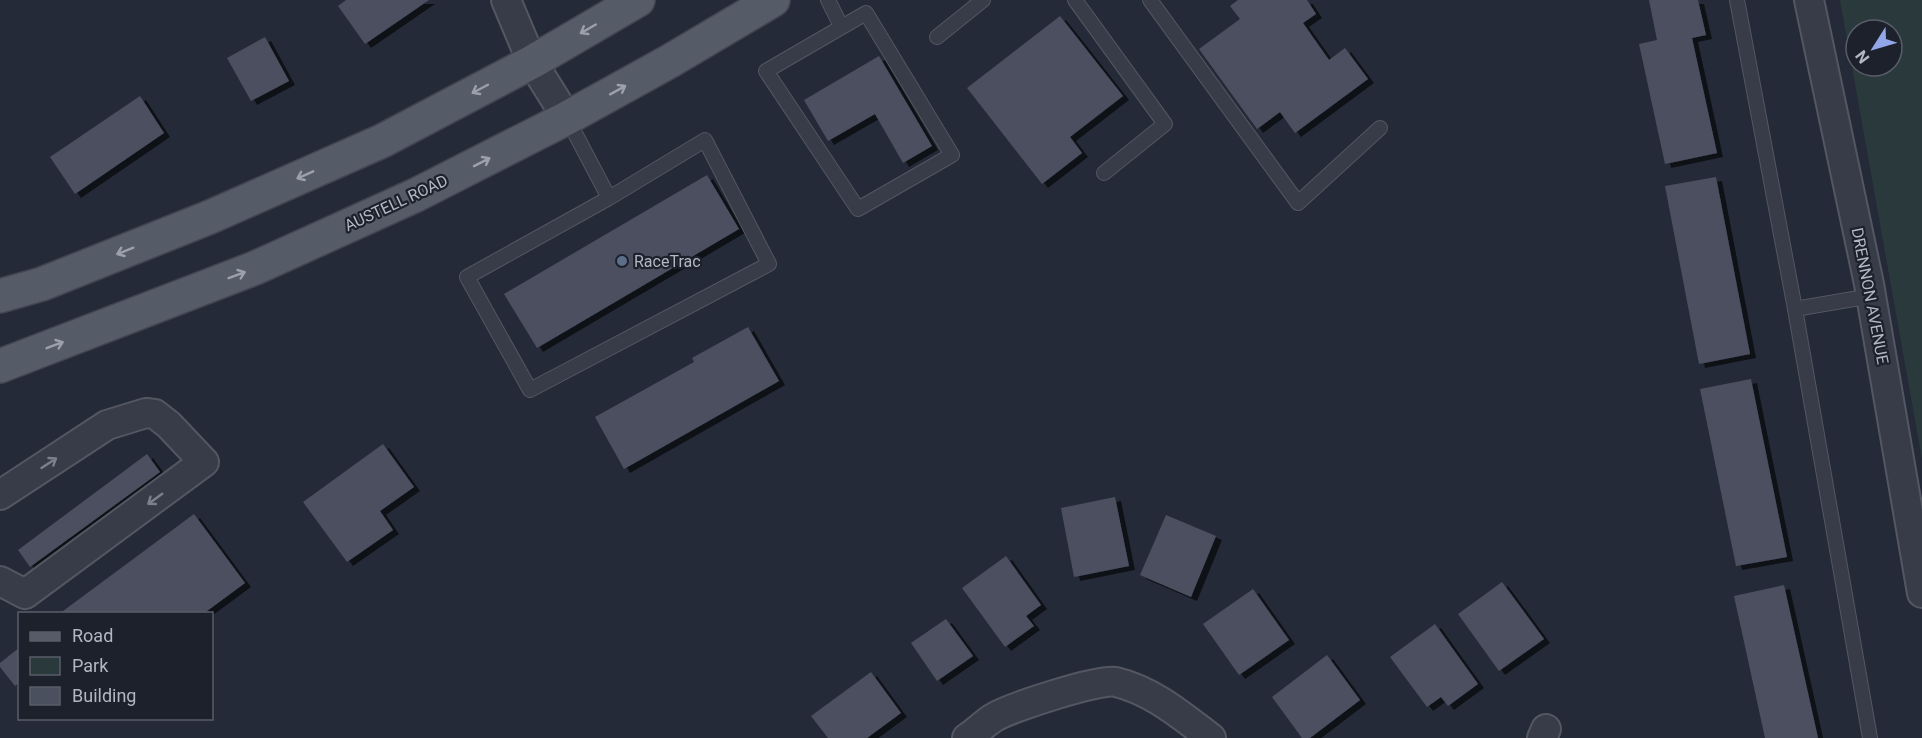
<svg xmlns="http://www.w3.org/2000/svg" width="1922" height="738" viewBox="0 0 1922 738" font-family="Roboto,sans-serif">
  <style>
    .green { fill: #2a3a3c; fill-rule: evenodd }
    .building { fill: #4b505f; filter: url(#shadow) }
    .lines { fill: none; stroke-linecap: round; stroke-linejoin: round }
    .lane-casing { stroke: #535762; stroke-width: 16 }
    .street-casing { stroke: #535762; stroke-width: 32 }
    .primary-casing { stroke: #414551; stroke-width: 36 }
    .lane { stroke: #383c48; stroke-width: 14 }
    .street { stroke: #383c48; stroke-width: 28 }
    .primary { stroke: #565b68; stroke-width: 33 }
    .oneway { stroke: #9ca0ad }
    .oneway2 { stroke: #7c808c }
    .service-dot { fill: #5c6f8a; stroke: #1d212c; stroke-width: 2 }
    .labels { text-anchor: middle; dominant-baseline: central; stroke-width: 4.5; stroke-linejoin: round; paint-order: stroke }
    .street-label { font-size: 16px; fill: #b3b7c4; stroke: #1d212c }
    .poi-label { font-size: 16px; fill: #b3b7c4; stroke: #1d212c; text-anchor: start }
  </style>
  <defs>
    <filter id="shadow"><feDropShadow dx="6" dy="4" stdDeviation="0" flood-color="#0009"/></filter>
  </defs>
  <rect width="100%" height="100%" fill="#242a37"/>
  <!-- green -->
  <path class="green" d="M1840,0H1922V459ZM1856,30H1892V66H1856Z"/>
  <!-- building -->
  <g class="building">
    <polygon points="346,0 429,0 365,44 338,6"/>
    <polygon points="1238,0 1307,0 1316,14 1303,23 1329,60 1345,48 1368,79 1295,133 1280,112 1257,129 1199,49 1240,19 1230,6"/>
    <polygon points="1649,0 1698,0 1706,35 1692,38 1717,153 1665,164 1639,44 1657,40"/>
    <polygon points="1060,16 1123,96 1070,137 1082,153 1042,184 967,88"/>
    <polygon points="265,37 289,81 251,101 227,58"/>
    <polygon points="879,56 932,146 903,163 875,114 828,141 804,100"/>
    <polygon points="140,96 164,133 75,194 50,157"/>
    <polygon points="707,175 739,229 537,348 504,294"/>
    <polygon points="1716,177 1750,354 1699,364 1665,186"/>
    <polygon points="748,327 779,381 624,469 595,417 694,362 692,358"/>
    <polygon points="1751,379 1787,557 1736,566 1700,389"/>
    <polygon points="383,444 414,487 380,511 393,530 347,562 303,502"/>
    <polygon points="147,454 160,472 30,567 18,550"/>
    <polygon points="1115,497 1129,566 1074,577 1061,508"/>
    <polygon points="194,514 245,583 203,614 59,614"/>
    <polygon points="1166,515 1216,536 1191,597 1140,575"/>
    <polygon points="1006,556 1041,605 1026,616 1034,626 1005,647 962,588"/>
    <polygon points="1502,582 1544,639 1499,671 1458,614"/>
    <polygon points="1784,585 1818,738 1765,738 1734,596"/>
    <polygon points="1253,589 1289,640 1239,675 1203,624"/>
    <polygon points="946,619 973,656 937,681 911,643"/>
    <polygon points="1435,624 1478,684 1448,706 1441,697 1427,707 1390,657"/>
    <polygon points="20,647 20,682 15,686 0,667 0,663"/>
    <polygon points="1327,655 1360,700 1310,738 1302,738 1272,697"/>
    <polygon points="871,672 901,713 867,738 828,738 811,716"/>
  </g>
  <g class="lines">
    <!-- lane casing -->
    <g class="lane-casing">
      <g id="lane">
        <polyline points="828,0 841,26"/>
        <polyline points="1075,0 1165,124 1104,173"/>
        <polyline points="1150,0 1298,203 1380,128"/>
        <polyline points="1737,0 1795,309"/>
        <polygon points="866,13 952,155 858,209 766,71"/>
        <polyline points="937,37 983,0"/>
        <polyline points="567,118 609,198 467,277 530,390 769,264 705,140 609,198"/>
        <polyline points="1870,738 1795,309 1871,296"/>
      </g>
    </g>
    <!-- street casing -->
    <g class="street-casing">
      <g id="street">
        <polyline points="506,0 532,62 567,118"/>
        <polyline points="1809,0 1869,284 1922,593"/>
        <polyline points="0,495 107,425 146,413 155,414 169,425 204,462 25,594 0,581"/>
        <path d="M967,738C976,732 984,724 993,718C1009,708 1100,678 1116,682C1153,691 1182,716 1211,738"/>
        <polyline points="1542,738 1546,729"/>
      </g>
    </g>
    <!-- primary casing -->
    <g class="primary-casing">
      <g id="primary">
        <polyline points="0,296 42,284 210,217 382,141 532,62 638,0"/>
        <polyline points="0,366 255,268 416,195 567,118 670,61 773,0"/>
      </g>
    </g>
    <!-- lane -->
    <use href="#lane" class="lane"/>
    <!-- street -->
    <use href="#street" class="street"/>
    <!-- primary -->
    <use href="#primary" class="primary"/>
  </g>
  <!-- one-way arrows -->
  <defs><path id="oneway-shaft" d="M-6 0H5M1.5-3L5.5 0L1.5 3" fill="none" stroke-width="1.6" stroke-linecap="round" stroke-linejoin="round" transform="scale(1.5)"/></defs>
  <g class="oneway">
    <use href="#oneway-shaft" transform="translate(588 29) rotate(150)"/>
    <use href="#oneway-shaft" transform="translate(480 89) rotate(152)"/>
    <use href="#oneway-shaft" transform="translate(618 90) rotate(-29)"/>
    <use href="#oneway-shaft" transform="translate(482 162) rotate(-27)"/>
    <use href="#oneway-shaft" transform="translate(305 175) rotate(156)"/>
    <use href="#oneway-shaft" transform="translate(125 251) rotate(158)"/>
    <use href="#oneway-shaft" transform="translate(237 275) rotate(-21)"/>
    <use href="#oneway-shaft" transform="translate(55 345) rotate(-21)"/>
  </g>
  <g class="oneway2">
    <use href="#oneway-shaft" transform="translate(49 463) rotate(-33)"/>
    <use href="#oneway-shaft" transform="translate(155 499) rotate(144)"/>
  </g>
  <!-- markers -->
  <circle class="service-dot" cx="622" cy="261" r="6"/>
  <g class="labels">
    <!-- street labels -->
    <g class="street-label">
      <text transform="translate(396 203) rotate(-25)">AUSTELL ROAD</text>
      <text transform="translate(1870 296) rotate(79)">DRENNON AVENUE</text>
    </g>
    <!-- poi labels -->
    <g class="poi-label">
      <text x="634" y="261">RaceTrac</text>
    </g>
  </g>
  <!-- legend -->
  <rect x="18" y="612" width="195" height="108" fill="#1d212c" stroke="#595d69" stroke-width="1.5"/>
  <rect x="30" y="632" width="30" height="9" fill="#565b68" stroke="#595d69" stroke-width="1.5"/>
  <text x="72" y="642" font-size="18" fill="#b3b7c4">Road</text>
  <rect x="30" y="657" width="30" height="18" fill="#2a3a3c" stroke="#595d69" stroke-width="1.5"/>
  <text x="72" y="672" font-size="18" fill="#b3b7c4">Park</text>
  <rect x="30" y="687" width="30" height="18" fill="#4b505f" stroke="#595d69" stroke-width="1.5"/>
  <text x="72" y="702" font-size="18" fill="#b3b7c4">Building</text>
  <!-- north arrow -->
  <g transform="translate(1874 48) rotate(233)"><circle r="28" fill="#1d212c" stroke="#595d69" stroke-width="1.5"/>
  <path d="M0-4.5L10 22L0 15L-10 22Z" fill="#91a7ea"/>
  <text y="-9" font-size="16" font-weight="bold" text-anchor="middle" fill="#b3b7c4">N</text>
  </g>
</svg>
